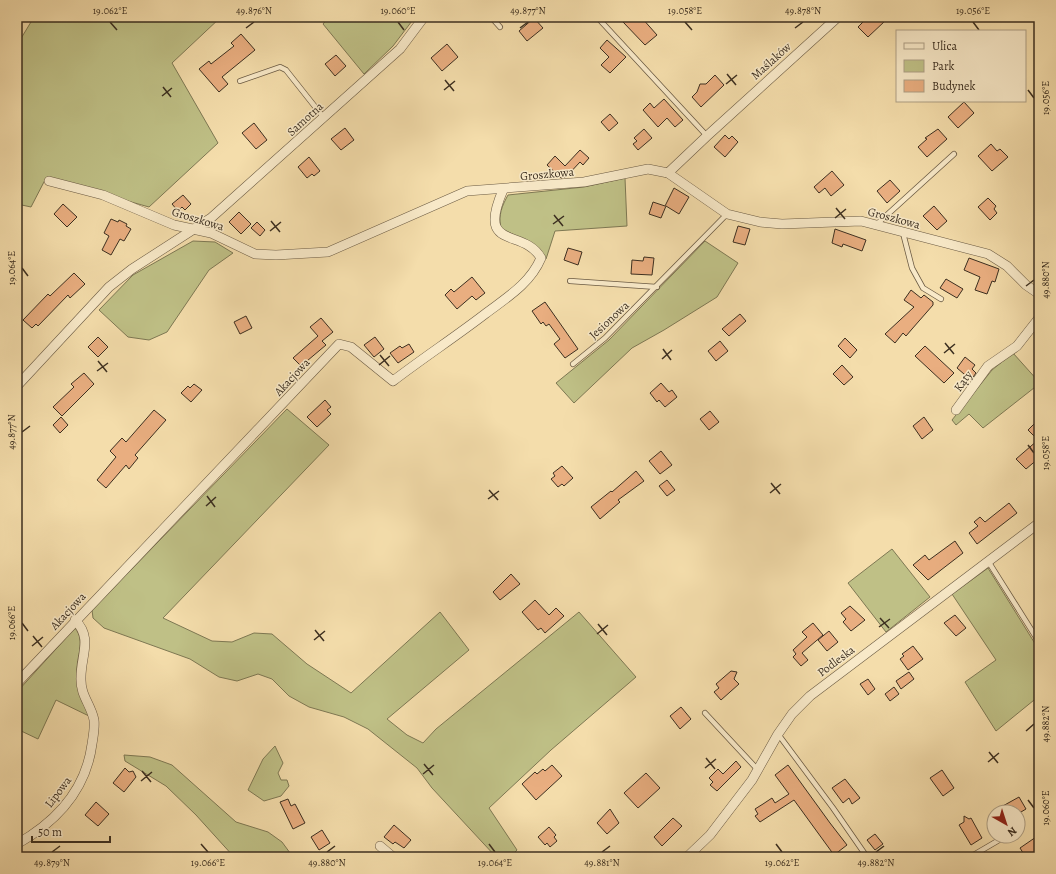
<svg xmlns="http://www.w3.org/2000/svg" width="1056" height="874" viewBox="0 0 1056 874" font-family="Alegreya,serif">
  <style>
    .green { fill: #bfc086; stroke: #7e7853 }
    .building { fill: #e9ae80; stroke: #3c2f20 }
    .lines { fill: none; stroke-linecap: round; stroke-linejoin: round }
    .lane-casing { stroke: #6a5a43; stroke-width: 6 }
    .street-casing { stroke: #6a5a43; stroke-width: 10 }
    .lane { stroke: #f8e9c8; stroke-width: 4.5 }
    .street { stroke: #f8e9c8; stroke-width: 9 }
    .ticks { fill: none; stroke: #3c2f20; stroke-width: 1.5 }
    .labels { text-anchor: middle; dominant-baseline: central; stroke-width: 3; stroke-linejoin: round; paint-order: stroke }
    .street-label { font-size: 12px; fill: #3c2f20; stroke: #f8e9c8 }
    .neatline { fill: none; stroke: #3c2f20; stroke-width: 1.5 }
    .ticks-label { font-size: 10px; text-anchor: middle; fill: #3c2f20 }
  </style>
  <rect width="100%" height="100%" fill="#f4ddab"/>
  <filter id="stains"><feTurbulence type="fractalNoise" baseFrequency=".005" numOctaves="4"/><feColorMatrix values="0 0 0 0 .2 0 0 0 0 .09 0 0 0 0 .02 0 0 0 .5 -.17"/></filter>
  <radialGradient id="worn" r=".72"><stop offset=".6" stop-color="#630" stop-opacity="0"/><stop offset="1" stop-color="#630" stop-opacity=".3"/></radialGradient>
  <!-- green -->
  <g class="green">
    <polygon points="34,17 221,17 172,63 218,143 149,207 46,178 31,207 17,204 17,45"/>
    <polygon points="329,17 415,17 393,46 364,74 323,24"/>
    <path d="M625,178L627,226L555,231L546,259L537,247L501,228C498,215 502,206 508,195L584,187Z"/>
    <polygon points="193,241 215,242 233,253 209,270 167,332 149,340 128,337 99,310 133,275"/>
    <polygon points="705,241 738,263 717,297 664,330 632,348 574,403 556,383 609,340"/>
    <polygon points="1013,353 1039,382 1039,384 983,428 969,414 956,425 952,420 992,370"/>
    <polygon points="287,409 329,445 163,618 212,641 232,642 254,633 272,634 307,664 351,693 440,612 469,650 387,719 407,735 423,743 436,729 579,612 636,677 551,750 489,808 517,850 510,857 496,857 432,788 417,768 368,729 344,717 309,707 289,696 272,679 258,674 237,681 219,677 190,659 104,628 93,618 92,610"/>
    <polygon points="892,549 930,597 886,632 848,583"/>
    <polygon points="988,568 1039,650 1039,696 996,731 965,682 996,660 952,594"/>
    <path d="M75,628C86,642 76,656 77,672C78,690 81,700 89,716L56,700L38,739L17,729V692Z"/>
    <polygon points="275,746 283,763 278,773 281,780 287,780 289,786 281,796 264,801 248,790 263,759"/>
    <polygon points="124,755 150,757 172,765 236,822 268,832 282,842 293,857 234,857 196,815 166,786 125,761"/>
  </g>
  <!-- building -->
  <g class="building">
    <polygon points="629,17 641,17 657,35 645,45 623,22"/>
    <polygon points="868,17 881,17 885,21 868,37 858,27"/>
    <polygon points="534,18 543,28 527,41 519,31"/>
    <polygon points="241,34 255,50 222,77 228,84 219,92 199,69 209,61 211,64 234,46 231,43"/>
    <polygon points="607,40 626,57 610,73 601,65 609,57 600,48"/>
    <polygon points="447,44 458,57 442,71 431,58"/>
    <polygon points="336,55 346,66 335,76 325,64"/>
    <polygon points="715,75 724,85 701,107 692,97 697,92 700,84 706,84"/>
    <polygon points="664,99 683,120 675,127 667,118 658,127 643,110 650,103 654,108"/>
    <polygon points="964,102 974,113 958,128 948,117"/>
    <polygon points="610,114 618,123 609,131 601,122"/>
    <polygon points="254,123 267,140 256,149 242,133"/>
    <polygon points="345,128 354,140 341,150 331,139"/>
    <polygon points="644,129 652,138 638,150 633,144 637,141 634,138"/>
    <polygon points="938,129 947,139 927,157 918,147 927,139 925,138"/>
    <polygon points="725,135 729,139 732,136 738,142 725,157 714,147"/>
    <polygon points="991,144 997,151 1000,149 1008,157 992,171 978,156"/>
    <polygon points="580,150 589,158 583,165 580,162 566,177 561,178 547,165 555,156 565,166"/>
    <polygon points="309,157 320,171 314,176 312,174 307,178 298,167"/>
    <polygon points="832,171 844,185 831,196 825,188 819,193 814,187"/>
    <polygon points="890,180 900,191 887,203 877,191"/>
    <polygon points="674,188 689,197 679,214 666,206 661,218 649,214 653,202 665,206"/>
    <polygon points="183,195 191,204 185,210 182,207 178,211 172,204"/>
    <polygon points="988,198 996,206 994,209 997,213 990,220 978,207"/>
    <polygon points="63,204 77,217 67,227 54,214"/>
    <polygon points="934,206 947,221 937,230 923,216"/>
    <polygon points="239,212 251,224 241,234 229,222"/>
    <polygon points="111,219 118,222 119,220 127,224 126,226 131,229 124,241 120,239 111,255 102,250 109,236 104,233"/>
    <polygon points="257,222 265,230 260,236 251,228"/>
    <polygon points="738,226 750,229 745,245 733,242"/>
    <polygon points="835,229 866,240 862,251 843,244 842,247 832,243"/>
    <polygon points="568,248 582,252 578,265 564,260"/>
    <polygon points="644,257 654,258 652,275 631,274 632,260 643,261"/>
    <polygon points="969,258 999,269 995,282 992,281 987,294 975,290 980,277 964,270"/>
    <polygon points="74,273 85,284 70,298 68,295 38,326 36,324 32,328 23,320 48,294 50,296"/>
    <polygon points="472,277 485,293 476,300 472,296 457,309 445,295 451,289 454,292"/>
    <polygon points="946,279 963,289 957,298 940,288"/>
    <polygon points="911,290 921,298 924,295 933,302 933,305 912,329 906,336 903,333 895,343 885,334 914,307 904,300"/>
    <polygon points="545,302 578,349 565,358 554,344 560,339 549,324 546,326 543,322 541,324 532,311"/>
    <polygon points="740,314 746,321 729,336 722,329"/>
    <polygon points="246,316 252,328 240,334 234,322"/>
    <polygon points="321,318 333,332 322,341 326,345 301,366 293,358 318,336 310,327"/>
    <polygon points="98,337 108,347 98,357 88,347"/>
    <polygon points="375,337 384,349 374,357 364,345"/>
    <polygon points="845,338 857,350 850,358 838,346"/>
    <polygon points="720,341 728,351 716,361 708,351"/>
    <polygon points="409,344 414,352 398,363 390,353 400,346 402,348"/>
    <polygon points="925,346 954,373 944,383 915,356"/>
    <polygon points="965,357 975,365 972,369 976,373 971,380 957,368"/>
    <polygon points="842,365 853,377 844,385 833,374"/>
    <polygon points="84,373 94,384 62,416 53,407 74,387 71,384"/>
    <polygon points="661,383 669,392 672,390 677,397 665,407 659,400 657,402 650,393"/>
    <polygon points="194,384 202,390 191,402 181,393 188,386 190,388"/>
    <polygon points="325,400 331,407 327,410 331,414 317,427 307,417"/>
    <polygon points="154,410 166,420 135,455 138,458 129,469 126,465 106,488 97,480 116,457 110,451 122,438 126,442"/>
    <polygon points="710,411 719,422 709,430 700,419"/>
    <polygon points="61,417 68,425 60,433 53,425"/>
    <polygon points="924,417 933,430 922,439 913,426"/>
    <polygon points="1039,419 1039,458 1026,469 1016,459 1038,440 1028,430"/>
    <polygon points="661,451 672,465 660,474 649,461"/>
    <polygon points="562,466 573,478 564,486 562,484 558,487 551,479 555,476 553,473"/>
    <polygon points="636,471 644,481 618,500 620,502 600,519 591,507 611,491 612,492"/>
    <polygon points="667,480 675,490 667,496 659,486"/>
    <polygon points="1009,503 1017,513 977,544 969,533 978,526 974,522 980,517 985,522"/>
    <polygon points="955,541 963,553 928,580 913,565 925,555 929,560"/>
    <polygon points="511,574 520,584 500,600 493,592"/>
    <polygon points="535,600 549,615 556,608 564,616 545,633 541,628 538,630 522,612"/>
    <polygon points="850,606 865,620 851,631 843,622 846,619 841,613"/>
    <polygon points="955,615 966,628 956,636 944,623"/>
    <polygon points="813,623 823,635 802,653 808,660 801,666 793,657 796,654 793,650 807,637 802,632"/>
    <polygon points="829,631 838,642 827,651 818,640"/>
    <polygon points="913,646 923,659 908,670 900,659 904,656 902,654"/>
    <polygon points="731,671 737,672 734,679 739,684 721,700 714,692 719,688 716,684"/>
    <polygon points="909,672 914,679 901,689 896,681"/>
    <polygon points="868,679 875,689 868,695 860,684"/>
    <polygon points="894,687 899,694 890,701 885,694"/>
    <polygon points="681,707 691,719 680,729 670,716"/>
    <polygon points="736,761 741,767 717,791 710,785 713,782 709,778 718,769 723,774"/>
    <polygon points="552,765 562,776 536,800 522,784 535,772 537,774 543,769 545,771"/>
    <polygon points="788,765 830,823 847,845 834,855 794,800 760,822 755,816 758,814 755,809 763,804 772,798 775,803 789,794 775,775"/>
    <polygon points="125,768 129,772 133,771 136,777 124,792 113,783"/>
    <polygon points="942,770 954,788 943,796 930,778"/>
    <polygon points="646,773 660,788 638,808 624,793"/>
    <polygon points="845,779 860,798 852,804 849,798 843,803 832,788"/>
    <polygon points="1019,797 1026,809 1021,812 992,812"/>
    <polygon points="288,799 291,806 295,804 305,823 293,829 280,802"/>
    <polygon points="96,802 109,814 98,826 85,815"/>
    <polygon points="610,809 619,823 607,834 597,823"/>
    <polygon points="964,816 969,819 971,818 982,838 971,845 959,825 964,822"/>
    <polygon points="673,818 682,826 662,846 654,837"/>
    <polygon points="394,825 411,840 404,848 395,842 393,844 384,837"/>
    <polygon points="549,827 556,835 554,837 557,841 550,847 547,843 545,845 538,837"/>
    <polygon points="322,830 330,843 319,850 311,837"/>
    <polygon points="875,834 883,844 875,850 867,840"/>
    <polygon points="1036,837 1039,841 1039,850 1025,856 1020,848"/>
  </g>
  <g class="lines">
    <!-- lane casing -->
    <g class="lane-casing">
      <g id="lane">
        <polyline points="491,17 500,27"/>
        <polyline points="597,17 707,136"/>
        <polyline points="240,81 280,67 286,70 324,118"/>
        <polyline points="877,224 954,154"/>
        <polyline points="903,233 912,268 923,288 941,299"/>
        <polyline points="570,281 657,287"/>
        <polyline points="573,364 605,338 727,214"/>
        <polyline points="988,561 1039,642"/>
        <polyline points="705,713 758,770"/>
        <polyline points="778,734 833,808 867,857"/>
        <polyline points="1018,829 1019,829"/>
        <polyline points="970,857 1006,836"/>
      </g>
    </g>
    <!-- street casing -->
    <g class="street-casing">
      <g id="street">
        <polyline points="668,173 707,136 838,17"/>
        <polyline points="49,181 103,195 174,225 211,233 255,254 276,255 328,252 467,191 584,182 648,169 668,173 727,214 760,222 782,224 861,221 988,254 1007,266 1026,285 1039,294"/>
        <polyline points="17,386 109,287 132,269 211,218 400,49 424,17"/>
        <polyline points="956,410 988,366 1017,346 1039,318"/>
        <path d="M17,683L339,344L351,347L393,381C423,358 455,337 485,314C506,298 530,284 541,258C523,227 476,252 503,190"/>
        <path d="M17,844C56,822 86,790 92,744C93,737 95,728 94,720C91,704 80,696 81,677C81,655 93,638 75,620"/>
        <polyline points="380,846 393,857"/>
        <polyline points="687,857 710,835 752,780 778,734 792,714 810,696 1039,523"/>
      </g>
    </g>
    <!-- lane -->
    <use href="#lane" class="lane"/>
    <!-- street -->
    <use href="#street" class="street"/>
  </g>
  <!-- ticks -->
  <path class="ticks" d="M110,22L117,30M398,22L404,30M685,22L692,30M973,22L979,30M246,28L254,22M520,28L528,22M795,28L803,22M727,74L736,85M445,80L454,91M726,84L737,75M163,87L171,97M444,90L455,81M1028,90L1034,98M162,96L172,88M836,208L845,219M554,215L563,226M835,218L846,209M271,221L280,232M553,224L564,216M270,231L281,222M22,268L28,276M1026,286L1034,280M945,343L954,354M663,349L671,360M944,353L955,344M380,355L389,366M662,359L672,350M98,361L107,372M379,365L390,356M97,371L108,363M22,432L30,426M1028,445L1034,453M771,483L780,494M489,490L498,500M770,493L781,484M207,496L215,507M488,499L499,491M206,506L216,497M880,618L889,628M22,623L28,631M598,624L607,635M879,627L890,619M315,630L324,641M597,634L608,625M33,636L42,647M314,640L325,631M32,646L43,637M1026,731L1034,724M989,752L998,763M706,758L715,769M988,762L999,753M424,764L433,775M705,768L716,759M142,771L151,782M423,774L434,765M141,781L152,772M1028,800L1034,808M201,844L208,852M489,844L495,852M776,844L782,852M52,852L60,846M327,852L335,846M602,852L610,846M876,852L884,846"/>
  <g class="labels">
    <!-- street labels -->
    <g class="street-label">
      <text transform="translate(771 61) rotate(-42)">Maślaków</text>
      <text transform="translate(305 119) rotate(-42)">Samotna</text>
      <text transform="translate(547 174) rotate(-5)">Groszkowa</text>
      <text transform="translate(894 218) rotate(15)">Groszkowa</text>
      <text transform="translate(198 219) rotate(17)">Groszkowa</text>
      <text transform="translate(609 320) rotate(-43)">Jesionowa</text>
      <text transform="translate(292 377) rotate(-47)">Akacjowa</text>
      <text transform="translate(963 381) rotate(-54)">Kąty</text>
      <text transform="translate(68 611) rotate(-47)">Akacjowa</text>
      <text transform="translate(836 661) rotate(-37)">Podleska</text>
      <text transform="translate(58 792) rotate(-53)">Lipowa</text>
    </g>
  </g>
  <!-- margin -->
  <rect width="1056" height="874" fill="none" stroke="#f4ddab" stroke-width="44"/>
  <!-- legend -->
  <rect x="896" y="30" width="130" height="72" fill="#f8e9c8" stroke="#ad9f85"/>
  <rect x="904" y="43" width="20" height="6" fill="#f8e9c8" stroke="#ad9f85"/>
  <text x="932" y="50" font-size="12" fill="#3c2f20">Ulica</text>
  <rect x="904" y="60" width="20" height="12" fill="#bfc086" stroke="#ad9f85"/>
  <text x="932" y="70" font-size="12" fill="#3c2f20">Park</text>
  <rect x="904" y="80" width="20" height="12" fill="#e9ae80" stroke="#ad9f85"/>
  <text x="932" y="90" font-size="12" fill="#3c2f20">Budynek</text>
  <!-- north arrow -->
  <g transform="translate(1006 824) rotate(141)"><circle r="19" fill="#f8e9c8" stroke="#ad9f85"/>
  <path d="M0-3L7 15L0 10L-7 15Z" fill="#8f2418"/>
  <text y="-6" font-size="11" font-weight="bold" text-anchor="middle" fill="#3c2f20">N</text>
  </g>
  <!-- scale -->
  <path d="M32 836v6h78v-6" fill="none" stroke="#3c2f20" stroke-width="2"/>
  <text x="38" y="836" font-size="12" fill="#3c2f20" stroke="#f8e9c8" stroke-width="3" paint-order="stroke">50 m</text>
  <rect x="22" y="22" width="1012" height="830" class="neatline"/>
  <g class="ticks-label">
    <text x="110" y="14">19.062°E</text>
    <text x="254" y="14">49.876°N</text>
    <text x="398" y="14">19.060°E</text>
    <text x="528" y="14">49.877°N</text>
    <text x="685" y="14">19.058°E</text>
    <text x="803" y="14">49.878°N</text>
    <text x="973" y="14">19.056°E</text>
    <text transform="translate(1045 98) rotate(-90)" y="4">19.056°E</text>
    <text transform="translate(11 268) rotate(-90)" y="4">19.064°E</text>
    <text transform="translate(1045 280) rotate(-90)" y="4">49.880°N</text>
    <text transform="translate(11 432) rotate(-90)" y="4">49.877°N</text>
    <text transform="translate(1045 453) rotate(-90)" y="4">19.058°E</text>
    <text transform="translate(11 623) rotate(-90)" y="4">19.066°E</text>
    <text transform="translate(1045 724) rotate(-90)" y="4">49.882°N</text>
    <text transform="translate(1045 808) rotate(-90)" y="4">19.060°E</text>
    <text x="52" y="866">49.879°N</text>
    <text x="208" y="866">19.066°E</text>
    <text x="327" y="866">49.880°N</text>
    <text x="495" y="866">19.064°E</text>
    <text x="602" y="866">49.881°N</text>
    <text x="782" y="866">19.062°E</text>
    <text x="876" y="866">49.882°N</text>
  </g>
  <rect width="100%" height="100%" filter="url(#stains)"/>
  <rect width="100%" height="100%" fill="url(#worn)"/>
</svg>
